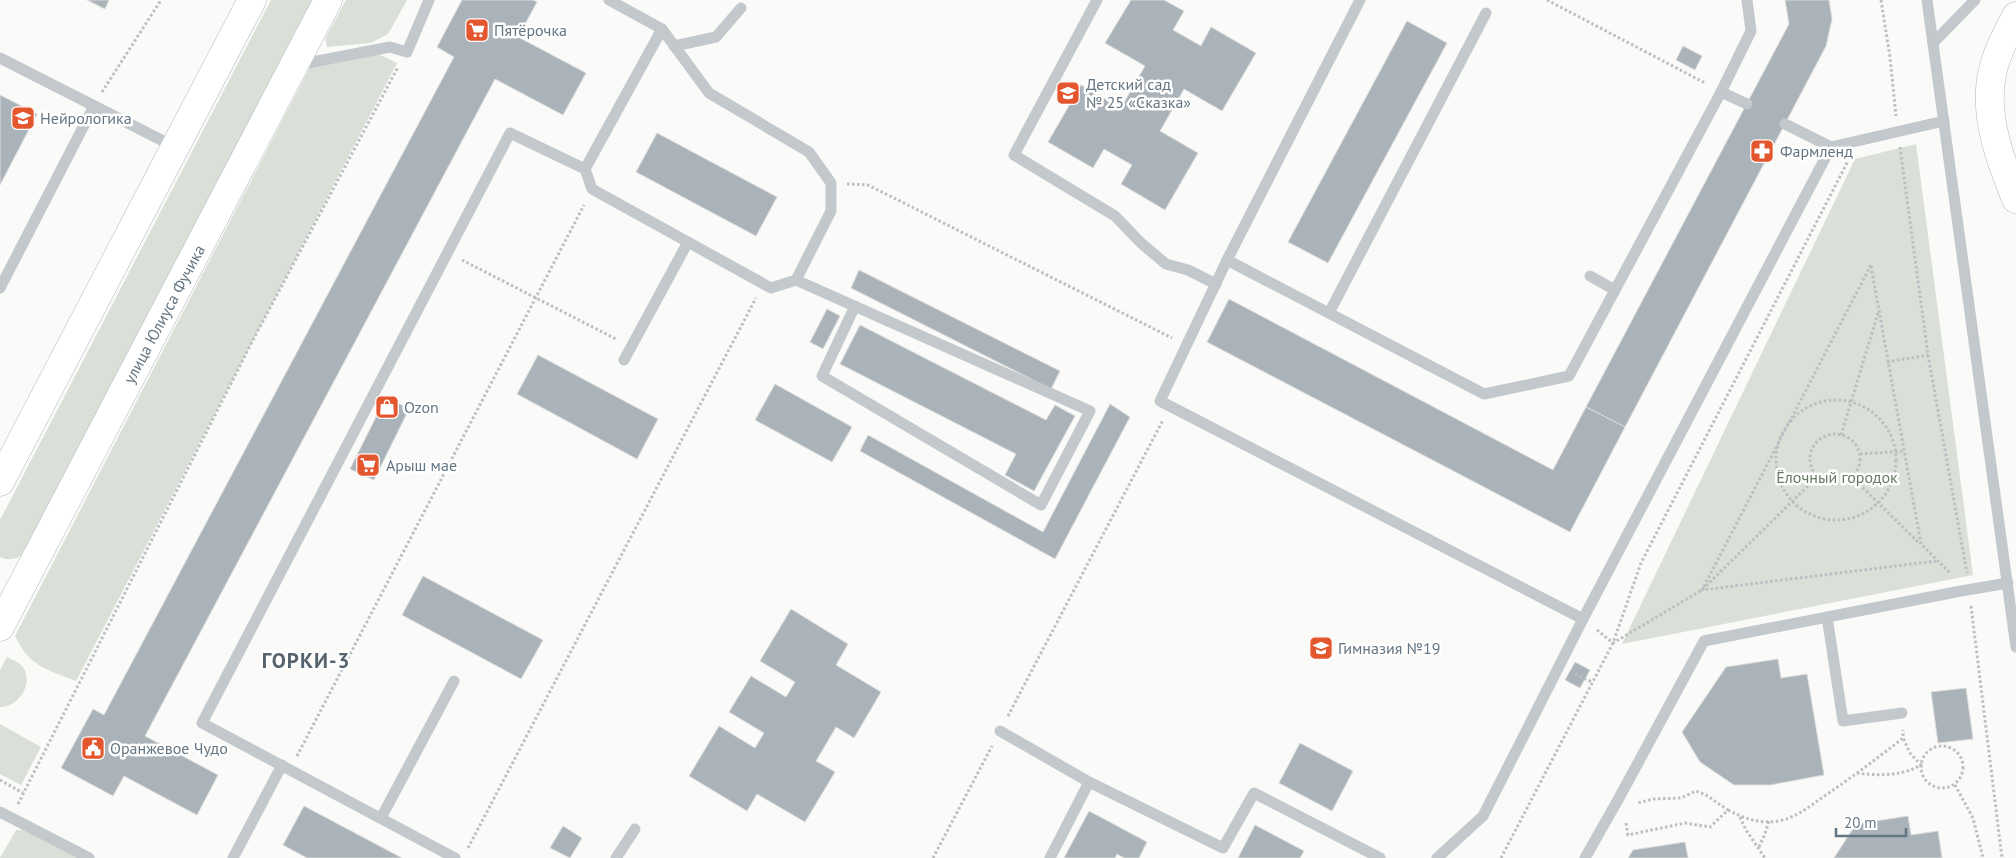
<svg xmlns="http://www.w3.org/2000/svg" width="2016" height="858" viewBox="0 0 2016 858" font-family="'PT Sans',sans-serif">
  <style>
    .green { fill: #dadfd7 }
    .building { fill: #aab3b9; stroke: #dcdcda }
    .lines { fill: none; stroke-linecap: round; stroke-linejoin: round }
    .secondary-casing { stroke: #b3babf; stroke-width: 29 }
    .primary-casing { stroke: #b5babe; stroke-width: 29 }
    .path { stroke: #bbbfc2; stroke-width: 3; stroke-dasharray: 2.5 2.5; stroke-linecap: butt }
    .service { stroke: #c3c8cc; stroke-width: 11 }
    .secondary { stroke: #fff; stroke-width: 28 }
    .primary { stroke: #fff; stroke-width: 28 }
    .labels { text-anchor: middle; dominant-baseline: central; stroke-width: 5; stroke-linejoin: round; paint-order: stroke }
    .poi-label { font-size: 16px; fill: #657683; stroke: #fff; text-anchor: start }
    .street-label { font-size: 16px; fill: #657683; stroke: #fff }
    .park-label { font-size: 16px; fill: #687a64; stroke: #fff }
    .district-label { font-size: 21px; font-weight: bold; letter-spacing: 1px; fill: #57646e; stroke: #fff }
  </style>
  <rect width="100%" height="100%" fill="#fafaf8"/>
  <!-- green -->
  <g class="green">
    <path d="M271,0H316L28,551C20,558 10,562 0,557V520Z"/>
    <polygon points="346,0 407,0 388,34 371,43 327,47 325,39"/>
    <path d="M378,54L397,63L76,681C46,669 30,667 15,636L310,67Z"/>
    <polygon points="1916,144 1973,575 1622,644 1855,159"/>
    <path d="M7,657C11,659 17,661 21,665C36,680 19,708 0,707V670Z"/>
    <polygon points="0,724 41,747 21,785 0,774"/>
    <polygon points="16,830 23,830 77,858 0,858"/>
  </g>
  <!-- building -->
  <g class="building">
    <polygon points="87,0 109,0 105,9"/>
    <polygon points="462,0 533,0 537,2 518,37 586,73 563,115 495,79 145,736 218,775 197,815 124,776 113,796 61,768 93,709 104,715 454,57 437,47"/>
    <polygon points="1131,0 1164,0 1184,11 1173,30 1201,46 1211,27 1256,53 1222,111 1184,89 1160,131 1198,153 1165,210 1121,184 1132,165 1104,149 1093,168 1048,142 1081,85 1121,108 1145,66 1105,43"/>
    <polygon points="1785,0 1829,0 1832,19 1826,46 1625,427 1586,407 1789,24"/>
    <polygon points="1407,21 1447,43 1328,263 1288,242"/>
    <polygon points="1683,46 1702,56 1695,70 1676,60"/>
    <polygon points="0,95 37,114 0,185"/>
    <polygon points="657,133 777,197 756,236 636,172"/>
    <polygon points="859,270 1060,371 1051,389 851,288"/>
    <polygon points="1229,299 1553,470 1586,407 1625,427 1570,532 1207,342"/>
    <polygon points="827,309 840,316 823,349 810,342"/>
    <polygon points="860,325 1046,420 1055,405 1075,416 1034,491 1005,475 1016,454 840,364"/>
    <polygon points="538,355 658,419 637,459 517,394"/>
    <polygon points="775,384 852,427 832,462 755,420"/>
    <polygon points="386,397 409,409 374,480 350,469"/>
    <polygon points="1110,404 1130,417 1055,559 860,451 868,435 1043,532"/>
    <polygon points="423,576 543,640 521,679 402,615"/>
    <polygon points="791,609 848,644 836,665 881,692 854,738 836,727 816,761 835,772 805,822 757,794 747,811 689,776 719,726 755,748 764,733 729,712 751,676 786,697 795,682 760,661"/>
    <polygon points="1778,659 1781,678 1807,674 1824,775 1770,785 1734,785 1700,762 1682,732 1726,667"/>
    <polygon points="1575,662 1590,670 1580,688 1565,680"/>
    <polygon points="1966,688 1973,739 1938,743 1931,692"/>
    <polygon points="1300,743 1353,771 1332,811 1279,783"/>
    <polygon points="304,806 402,858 307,858 283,845"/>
    <polygon points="1089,811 1147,842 1139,858 1124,858 1117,854 1115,858 1064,858"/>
    <polygon points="1908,816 1911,835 1938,831 1942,858 1834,858 1856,824"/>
    <polygon points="1255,825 1304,851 1300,858 1238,858"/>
    <polygon points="563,826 582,838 570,858 550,848"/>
    <polygon points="1685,842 1688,858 1628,858 1633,850"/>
  </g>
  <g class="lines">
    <!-- secondary casing -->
    <g class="secondary-casing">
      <g id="secondary">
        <polyline points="0,482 252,0"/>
        <polyline points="0,627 328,0"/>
      </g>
    </g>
    <!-- primary casing -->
    <g class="primary-casing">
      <path id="primary" d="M2016,16C2006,36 1994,57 1991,80C1985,120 2001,162 2016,199"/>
    </g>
    <!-- path -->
    <g class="path">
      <polyline points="1547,0 1705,83"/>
      <polyline points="1881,0 1890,57 1896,116"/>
      <polyline points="102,92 161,0"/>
      <polyline points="1900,147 1928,355 1967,573"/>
      <polyline points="847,184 868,185 1172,338"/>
      <polyline points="462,260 616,339"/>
      <polyline points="1871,265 1702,590 1936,561"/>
      <polyline points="1871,266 1921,544 1951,574"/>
      <polyline points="1887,362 1928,355"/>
      <circle cx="1836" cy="460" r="60"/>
      <circle cx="1835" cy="459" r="25"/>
      <polyline points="1841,435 1878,313"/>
      <polyline points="1860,454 1905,451"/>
      <polyline points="1852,477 1920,544"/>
      <polyline points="1971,606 2002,858"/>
      <polyline points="1597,630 1613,643 1702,590 1818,476"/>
      <polyline points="1575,674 1592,682"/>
      <polyline points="1008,716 1163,420"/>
      <circle cx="1942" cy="767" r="21"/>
      <polyline points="297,756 584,205"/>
      <path d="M1857,773C1879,776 1902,776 1921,765L1910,753L1903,738"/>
      <polyline points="0,780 23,793"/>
      <polyline points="1955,785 1973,818 1983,858"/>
      <polyline points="18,804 254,338 398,67"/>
      <path d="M1728,810C1745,819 1760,824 1779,821C1798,817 1811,805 1826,795C1852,777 1878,758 1903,738V730"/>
      <polyline points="1740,817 1746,830 1765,858"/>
      <polyline points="1626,823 1628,835 1685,823 1710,827 1728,810 1706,795 1696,791 1681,798 1654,799 1637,803"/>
      <polyline points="1759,847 1765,834 1769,821"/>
      <polyline points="468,848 756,298"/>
      <polyline points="933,858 992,746"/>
      <polyline points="1501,858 1613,643 1641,563 1848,161"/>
    </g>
    <!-- service -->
    <g class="service">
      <polyline points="609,0 662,29 709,93 809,152 831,183 831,211 796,280"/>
      <polyline points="1097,0 1014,155 1115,216 1141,243 1166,264 1188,270 1216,284"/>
      <polyline points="1360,0 1227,260 1160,401 1583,619"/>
      <polyline points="1927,0 2016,647"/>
      <polyline points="1933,43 1975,0"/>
      <polyline points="674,46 716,37 741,8"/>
      <polyline points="0,58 175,147"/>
      <polyline points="297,65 390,47 407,52 429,0"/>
      <polyline points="1721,92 1747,104"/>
      <polyline points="1785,124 1831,147"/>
      <polyline points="585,169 662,29"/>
      <polyline points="1227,260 1484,394 1569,376 1721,92 1751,31 1747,0"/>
      <polyline points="1590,276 1615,290"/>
      <polyline points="0,288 94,106"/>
      <polyline points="1329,313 1486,13"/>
      <polyline points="624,360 688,242"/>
      <polyline points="1827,617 1843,721 1902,713"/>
      <polyline points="1000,731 1089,782 1223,848 1254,793 1380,858"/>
      <polyline points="0,812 89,858"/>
      <polyline points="381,818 454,681"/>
      <polyline points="233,858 282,765"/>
      <polyline points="455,858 202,723 510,133 585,169 592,189 771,288 796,280 1090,411 1041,505 822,376 855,306"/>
      <polyline points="616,858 635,829"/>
      <polyline points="1050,858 1089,782"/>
      <polyline points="1437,858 1483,816 1583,619 1831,147 1944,121"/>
      <polyline points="1585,858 1619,798 1704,641 1961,591 2008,583"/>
    </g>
    <!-- secondary -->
    <use href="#secondary" class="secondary"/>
    <!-- primary -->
    <use href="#primary" class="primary"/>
  </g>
  <!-- icons -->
  <defs>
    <g id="supermarket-square" transform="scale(1.25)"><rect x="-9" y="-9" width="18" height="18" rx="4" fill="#e4572e" stroke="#fff"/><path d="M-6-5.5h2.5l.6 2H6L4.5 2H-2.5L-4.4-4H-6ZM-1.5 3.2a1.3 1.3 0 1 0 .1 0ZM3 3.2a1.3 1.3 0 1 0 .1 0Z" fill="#fff"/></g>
    <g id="school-square" transform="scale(1.25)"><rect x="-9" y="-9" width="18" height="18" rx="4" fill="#e4572e" stroke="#fff"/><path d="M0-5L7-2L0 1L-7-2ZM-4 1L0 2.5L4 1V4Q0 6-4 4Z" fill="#fff"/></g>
    <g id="pharmacy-square" transform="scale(1.25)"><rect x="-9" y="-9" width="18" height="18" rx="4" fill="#e4572e" stroke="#fff"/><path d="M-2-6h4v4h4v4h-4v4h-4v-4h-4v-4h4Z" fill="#fff"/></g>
    <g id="shop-square" transform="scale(1.25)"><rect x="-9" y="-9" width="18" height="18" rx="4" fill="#e4572e" stroke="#fff"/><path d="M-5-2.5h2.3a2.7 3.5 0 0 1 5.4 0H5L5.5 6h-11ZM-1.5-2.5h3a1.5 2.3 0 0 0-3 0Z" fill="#fff"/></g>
    <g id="civic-square" transform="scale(1.25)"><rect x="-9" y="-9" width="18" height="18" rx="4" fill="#e4572e" stroke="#fff"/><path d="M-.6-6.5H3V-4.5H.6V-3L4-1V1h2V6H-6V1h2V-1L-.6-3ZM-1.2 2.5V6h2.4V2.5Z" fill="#fff"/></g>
  </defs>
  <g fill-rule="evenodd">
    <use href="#supermarket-square" x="477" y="30"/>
    <use href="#school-square" x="1068" y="93"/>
    <use href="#school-square" x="23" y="118"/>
    <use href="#pharmacy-square" x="1762" y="151"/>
    <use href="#shop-square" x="387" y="407"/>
    <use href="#supermarket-square" x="368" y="465"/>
    <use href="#school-square" x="1321" y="648"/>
    <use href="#civic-square" x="93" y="748"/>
  </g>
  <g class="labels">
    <!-- poi labels -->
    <g class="poi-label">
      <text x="494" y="30">Пятёрочка</text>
      <text x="1086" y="84">Детский сад<tspan x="1086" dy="18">№ 25 «Сказка»</tspan></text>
      <text x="40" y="118">Нейрологика</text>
      <text x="1780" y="151">Фармленд</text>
      <text x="404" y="407">Ozon</text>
      <text x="386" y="465">Арыш мае</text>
      <text x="1338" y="648">Гимназия №19</text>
      <text x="110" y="748">Оранжевое Чудо</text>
    </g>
    <!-- street labels -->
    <g class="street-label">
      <text transform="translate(164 314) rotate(-62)">улица Юлиуса Фучика</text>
    </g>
    <!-- park labels -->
    <g class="park-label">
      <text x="1837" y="477">Ёлочный городок</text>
    </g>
    <!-- district labels -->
    <g class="district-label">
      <text x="306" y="660">ГОРКИ-3</text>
    </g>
  </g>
  <!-- scale -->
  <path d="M1836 828v8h70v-8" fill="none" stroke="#657683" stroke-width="2.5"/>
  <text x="1844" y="828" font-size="15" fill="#657683" stroke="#ffffff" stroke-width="4" paint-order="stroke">20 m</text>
</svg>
